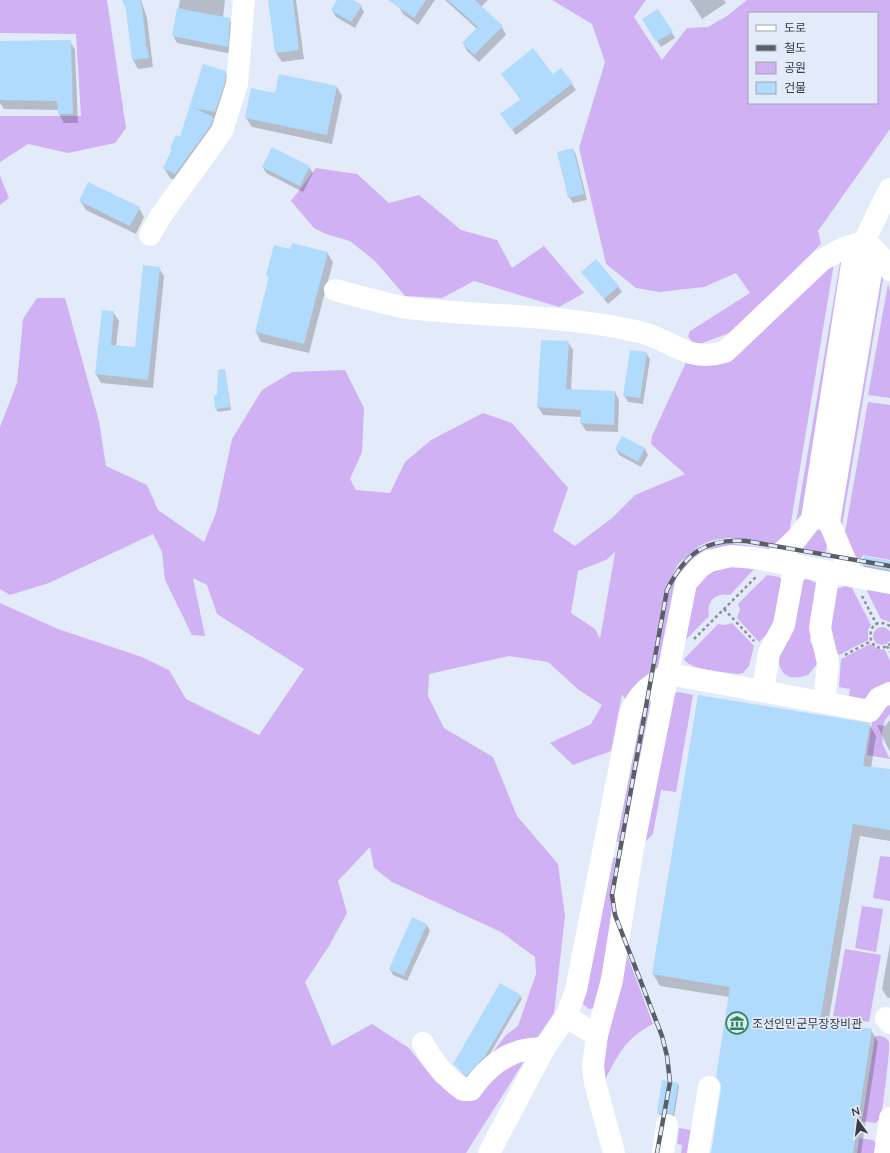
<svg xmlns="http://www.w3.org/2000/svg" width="890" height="1153" viewBox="0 0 890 1153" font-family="Mulish,'Noto Sans KR',sans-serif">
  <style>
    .green { fill: #d0b1f4; fill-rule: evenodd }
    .shadow { fill: #0003 }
    .building { fill: #b1dbfd }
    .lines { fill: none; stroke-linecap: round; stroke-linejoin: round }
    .path { stroke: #8b909b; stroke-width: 2.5; stroke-dasharray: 3 3; stroke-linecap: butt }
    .minor { stroke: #fff; stroke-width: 22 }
    .rail-casing { stroke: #5a5e66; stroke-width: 4.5 }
    .rail { stroke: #e3ebfb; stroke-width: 3; stroke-dasharray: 9; stroke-linecap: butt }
    .labels { text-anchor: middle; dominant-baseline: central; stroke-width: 3.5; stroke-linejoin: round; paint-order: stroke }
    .poi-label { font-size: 12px; fill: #393c42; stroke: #e3ebfb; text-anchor: start }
  </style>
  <rect width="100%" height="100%" fill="#e3ebfb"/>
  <!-- green -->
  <g class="green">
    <polygon points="0,0 107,0 126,128 115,143 68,153 28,144 0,162 0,116 81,116 76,34 0,33"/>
    <path d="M552,0H646L634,17L662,60L687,28L708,27L727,16L747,0H890V129L818,231L821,244L732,332L694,346L688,336L690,331L750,293L736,273L704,287L659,292L636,288L606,264L579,148L605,62L592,24ZM749,13H877V103H749Z"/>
    <polygon points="316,168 357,174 389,203 419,195 461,230 497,240 512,268 544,246 584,293 559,307 474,281 442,298 405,296 375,261 350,241 326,234 314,228 291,201"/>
    <polygon points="0,176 9,198 0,205"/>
    <path d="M835,257L789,534L779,545L729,538L713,540L699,546L678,564L665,590L649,675L627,702L622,694L611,751L573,765L550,743L591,724L602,705L579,690L548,662L509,656L429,674L428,696L444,728L493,757L517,816L558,864L565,916L554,1013L537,1038L485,1062L506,1035L518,1026L536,974L535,957L501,932L392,882L374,868L370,847L338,881L347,913L329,946L305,982L332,1046L372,1024L409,1048L436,1082L457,1094L525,1060L466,1153H0V603L58,629L142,657L169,670L186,699L259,735L304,669L217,614L207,585L193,578L205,636L192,635L165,580L162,552L153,534L49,583L10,595L0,589V427L17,383L23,319L37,298H65L99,421L106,466L147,485L158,510L204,542L216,513L232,439L262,390L292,372L345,370L364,408L362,452L350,479L356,490L390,493L405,462L431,440L483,413L512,423L568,488L553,531L575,546L612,518L635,495L685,474L651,444L652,436L688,358L703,361ZM615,552V553L600,639L595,629L571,613L578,571L606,560Z"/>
    <polygon points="841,257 844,259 802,518 795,528"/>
    <polygon points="878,272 884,273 840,538 836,530"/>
    <polygon points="888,284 890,292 890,398 868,395"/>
    <polygon points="868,402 890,405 890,560 863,555 861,558 851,557 843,544"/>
    <polygon points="815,529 823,531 827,545 825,554 803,549 805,541"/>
    <path d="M729,543L775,549L706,556L663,659L654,673C664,617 660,555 729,543Z"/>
    <path d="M720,564L754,569L730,595C716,592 706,601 709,616L678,648L692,585Z"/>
    <polygon points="767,575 779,577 782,580 784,589 771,630 759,642 737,618 740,610 738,604"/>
    <path d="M807,579L816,583L818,590L810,641L818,656L817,664L808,675C785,683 778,671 777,650L790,638L798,587L803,581Z"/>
    <polygon points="846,586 852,588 871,625 868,630 868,640 839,655 830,639 827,628 836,589"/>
    <polygon points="868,587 890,588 890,622 881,619 867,591"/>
    <path d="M732,623L754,646L749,666L743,673L737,674C725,672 689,670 684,659L718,624L724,625Z"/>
    <circle cx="882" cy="636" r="9"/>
    <polygon points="870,644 878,649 885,650 890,661 890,690 877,696 848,703 850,689 839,687 841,659"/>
    <polygon points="654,692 627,843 623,843 650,694"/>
    <polygon points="679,692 693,695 676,792 661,790 653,834 643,844 672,694"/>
    <polygon points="645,699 619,842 610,841"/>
    <polygon points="890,699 890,714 885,720 882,732 883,745 890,759 867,755 872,722 877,711"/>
    <path d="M608,856L616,858C612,879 608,897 615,918L594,1008L589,1009L582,1003Z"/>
    <polygon points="880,856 890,857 890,901 873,898"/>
    <polygon points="862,906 883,909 876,952 855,948"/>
    <path d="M623,944L653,1024C625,1038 618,1055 604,1082L600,1075Z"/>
    <polygon points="845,949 881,955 869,1022 833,1016"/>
    <path d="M875,1036C881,1036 886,1036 889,1042C890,1053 883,1104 881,1119L875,1123L862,1121Z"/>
    <polygon points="679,1128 698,1131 694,1153 681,1153 682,1145 677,1144"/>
    <polygon points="859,1138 873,1140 876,1143 875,1153 857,1153"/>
  </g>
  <!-- shadow -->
  <g class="shadow">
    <polygon points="123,0 141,0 147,18 153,67 138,69 133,60 127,9"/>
    <polygon points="180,0 225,0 223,18 229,19 234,27 232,54 177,43 173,35"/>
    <polygon points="271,0 296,0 304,59 282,62 276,53"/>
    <polygon points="338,0 351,0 361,6 364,12 355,28 336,17 332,10"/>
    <polygon points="403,0 435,0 418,25 403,14 399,7"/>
    <polygon points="445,0 488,0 481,7 502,27 506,35 479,62 467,51 463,43 477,29"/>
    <polygon points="690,0 724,0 726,3 702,19"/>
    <polygon points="658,10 675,38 661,47 643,19"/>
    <polygon points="70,41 75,50 78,123 64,123 59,114 59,110 4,109 0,103 0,42"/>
    <polygon points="203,65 225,71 230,81 220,121 213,119 218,127 181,183 170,178 164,168 172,151 171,148 180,138"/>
    <polygon points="561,69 576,90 516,135 505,120 521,100 502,74 553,75"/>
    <polygon points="279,75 337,87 342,96 332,144 252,127 246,118 275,94"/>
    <polygon points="573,149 576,155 587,200 573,203 569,197"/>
    <polygon points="263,167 309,167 313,173 303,192 266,173"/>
    <polygon points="80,201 139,208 144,217 136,234 86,210"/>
    <polygon points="291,250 327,252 333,262 309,353 261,342 256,332 270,279 267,275"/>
    <polygon points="159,268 164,276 153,388 101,383 96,374 113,312 119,321 116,346 135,348"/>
    <polygon points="583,272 618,286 622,292 608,304"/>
    <polygon points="542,341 568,342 573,350 571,390 615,392 619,400 618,432 586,431 581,423 582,417 543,415 538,407"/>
    <polygon points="646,353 650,359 643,404 628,402 624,395"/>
    <polygon points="225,370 231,410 218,412 216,409 218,396"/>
    <polygon points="616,449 645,449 648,455 641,467 619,455"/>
    <polygon points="890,562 890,573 865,568 863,565"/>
    <polygon points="890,720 890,752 877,725 885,726"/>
    <polygon points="869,724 876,736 871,768 890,770 890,841 860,836 828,1024 871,1030 878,1042 861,1153 712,1153 722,1085 717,1077 729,997 660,986 653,974"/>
    <polygon points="427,925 430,931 407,981 393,975 390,969"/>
    <polygon points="890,944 890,998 887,997 882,989"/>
    <polygon points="520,996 522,999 487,1059 468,1079 454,1064"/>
    <polygon points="678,1084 679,1086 674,1117 660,1115 658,1113"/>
  </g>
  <!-- building -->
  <g class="building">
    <polygon points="122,0 140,0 142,7 146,41 145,46 147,47 149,58 132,60 126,9"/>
    <polygon points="268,0 293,0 299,50 275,53"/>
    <polygon points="337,0 353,0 362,5 351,22 331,10"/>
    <polygon points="388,0 426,0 414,18"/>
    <polygon points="448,0 475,0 503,26 474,55 462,43 478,27"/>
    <polygon points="177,8 230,18 228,47 172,36"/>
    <polygon points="658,9 673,32 656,42 642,19"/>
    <polygon points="71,40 73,114 58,114 57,101 0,100 0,41"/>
    <polygon points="533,48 553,74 561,68 573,83 512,130 500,114 521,99 501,74"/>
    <polygon points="203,64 226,71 225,82 215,112 194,108 213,117 211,125 175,174 163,168 172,149 170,148 176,135 180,137"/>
    <polygon points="279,74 337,86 327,135 245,118 251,88 275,93"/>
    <polygon points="272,147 310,166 300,186 262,167"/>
    <polygon points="573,148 584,194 568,198 557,152"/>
    <polygon points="88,182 140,207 130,226 79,201"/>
    <polygon points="292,243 328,252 304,344 255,332 269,276 266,275 274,245 290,249"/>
    <polygon points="596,259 619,286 604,299 581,272"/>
    <polygon points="143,265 160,267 148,380 95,374 102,310 114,311 111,345 135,347"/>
    <polygon points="541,340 569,341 566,389 615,391 614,425 580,423 581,410 537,407"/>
    <polygon points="630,350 647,352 640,398 623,396"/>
    <polygon points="225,369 230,407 215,409 214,395 217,395 218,370"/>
    <polygon points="622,436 645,448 638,462 615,449"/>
    <polygon points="864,556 890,561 890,570 862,565"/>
    <polygon points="698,695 870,723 863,766 890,769 890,830 853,824 820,1021 872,1029 853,1153 711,1153 721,1089 721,1082 716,1077 730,987 652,974"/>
    <polygon points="412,917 427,924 404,976 389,969"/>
    <polygon points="500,983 521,995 485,1056 466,1076 453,1064"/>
    <polygon points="662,1080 678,1083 673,1114 668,1113 657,1113"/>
  </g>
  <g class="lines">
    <!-- path -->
    <g class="path">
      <polyline points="862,596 877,625"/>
      <polyline points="724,609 754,641"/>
      <path d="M890,626C863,610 865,662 890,644"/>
      <polyline points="694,639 757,576"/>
      <polyline points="887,646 890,652"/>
      <polyline points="845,655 871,641"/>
    </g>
    <!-- minor -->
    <g class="minor">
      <polyline points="150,235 160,217 222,131 237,84 244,0"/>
      <polyline points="867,242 887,263 890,270"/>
      <path d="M335,290C359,296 384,304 408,308C485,317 564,314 640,332C672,340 687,363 725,352L822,260L844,248L866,241"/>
      <path d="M773,561L797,538L812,519L852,264C867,240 876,213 890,189"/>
      <polyline points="852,576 829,522 872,267 866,241"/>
      <polyline points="763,691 769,653 784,625 795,565"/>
      <polyline points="824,701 828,663 820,628 829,572"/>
      <polyline points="566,1017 597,1035"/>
      <polyline points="886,1018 890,1023"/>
      <path d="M423,1043C434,1063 444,1076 463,1090H471C481,1075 499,1057 517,1052C525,1049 536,1049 545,1047"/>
      <path d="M489,1153L545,1047L566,1017L576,990L630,715C637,694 650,685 669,674L870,711L879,698L890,693"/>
      <polyline points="614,1153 595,1083 593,1066 597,1035 612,980 632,853 686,583 700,567 709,561 731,556 755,558 890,583"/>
      <polyline points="663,1153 667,1125"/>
      <polyline points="698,1153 709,1087"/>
      <polyline points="885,1153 890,1118"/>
    </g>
    <!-- rail casing -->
    <g class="rail-casing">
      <path id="rail" d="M657,1153L670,1082L667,1056L662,1036L615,915L612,895L667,590C685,554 705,538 746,541L890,566"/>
    </g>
    <!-- rail -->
    <use href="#rail" class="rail"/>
  </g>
  <!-- icons -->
  <defs>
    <g id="museum-ring" transform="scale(1.15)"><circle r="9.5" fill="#e3ebfb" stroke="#2e855a" stroke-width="1.5"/><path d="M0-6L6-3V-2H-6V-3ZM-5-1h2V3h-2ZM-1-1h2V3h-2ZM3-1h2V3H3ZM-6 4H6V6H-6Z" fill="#2e855a"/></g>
  </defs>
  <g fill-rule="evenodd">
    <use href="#museum-ring" x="737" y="1023"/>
  </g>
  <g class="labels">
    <!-- poi labels -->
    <g class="poi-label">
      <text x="752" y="1023">조선인민군무장장비관</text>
    </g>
  </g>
  <!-- legend -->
  <rect x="748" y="12" width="130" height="92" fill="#e3ebfb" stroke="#9fa5b1"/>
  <rect x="756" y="25" width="20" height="6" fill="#ffffff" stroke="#9fa5b1"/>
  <text x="784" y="32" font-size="12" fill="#393c42">도로</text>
  <rect x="756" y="45" width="20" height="6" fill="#5a5e66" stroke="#9fa5b1"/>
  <text x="784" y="52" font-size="12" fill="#393c42">철도</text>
  <rect x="756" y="62" width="20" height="12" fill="#d0b1f4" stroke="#9fa5b1"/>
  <text x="784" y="72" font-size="12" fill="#393c42">공원</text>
  <rect x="756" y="82" width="20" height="12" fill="#b1dbfd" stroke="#9fa5b1"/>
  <text x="784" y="92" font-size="12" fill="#393c42">건물</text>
  <!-- north arrow -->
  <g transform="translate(858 1121) rotate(346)" stroke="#e3ebfb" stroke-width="3" paint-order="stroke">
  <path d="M0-3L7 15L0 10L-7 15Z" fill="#393c42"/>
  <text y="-6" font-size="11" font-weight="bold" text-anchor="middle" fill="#393c42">N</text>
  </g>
</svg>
